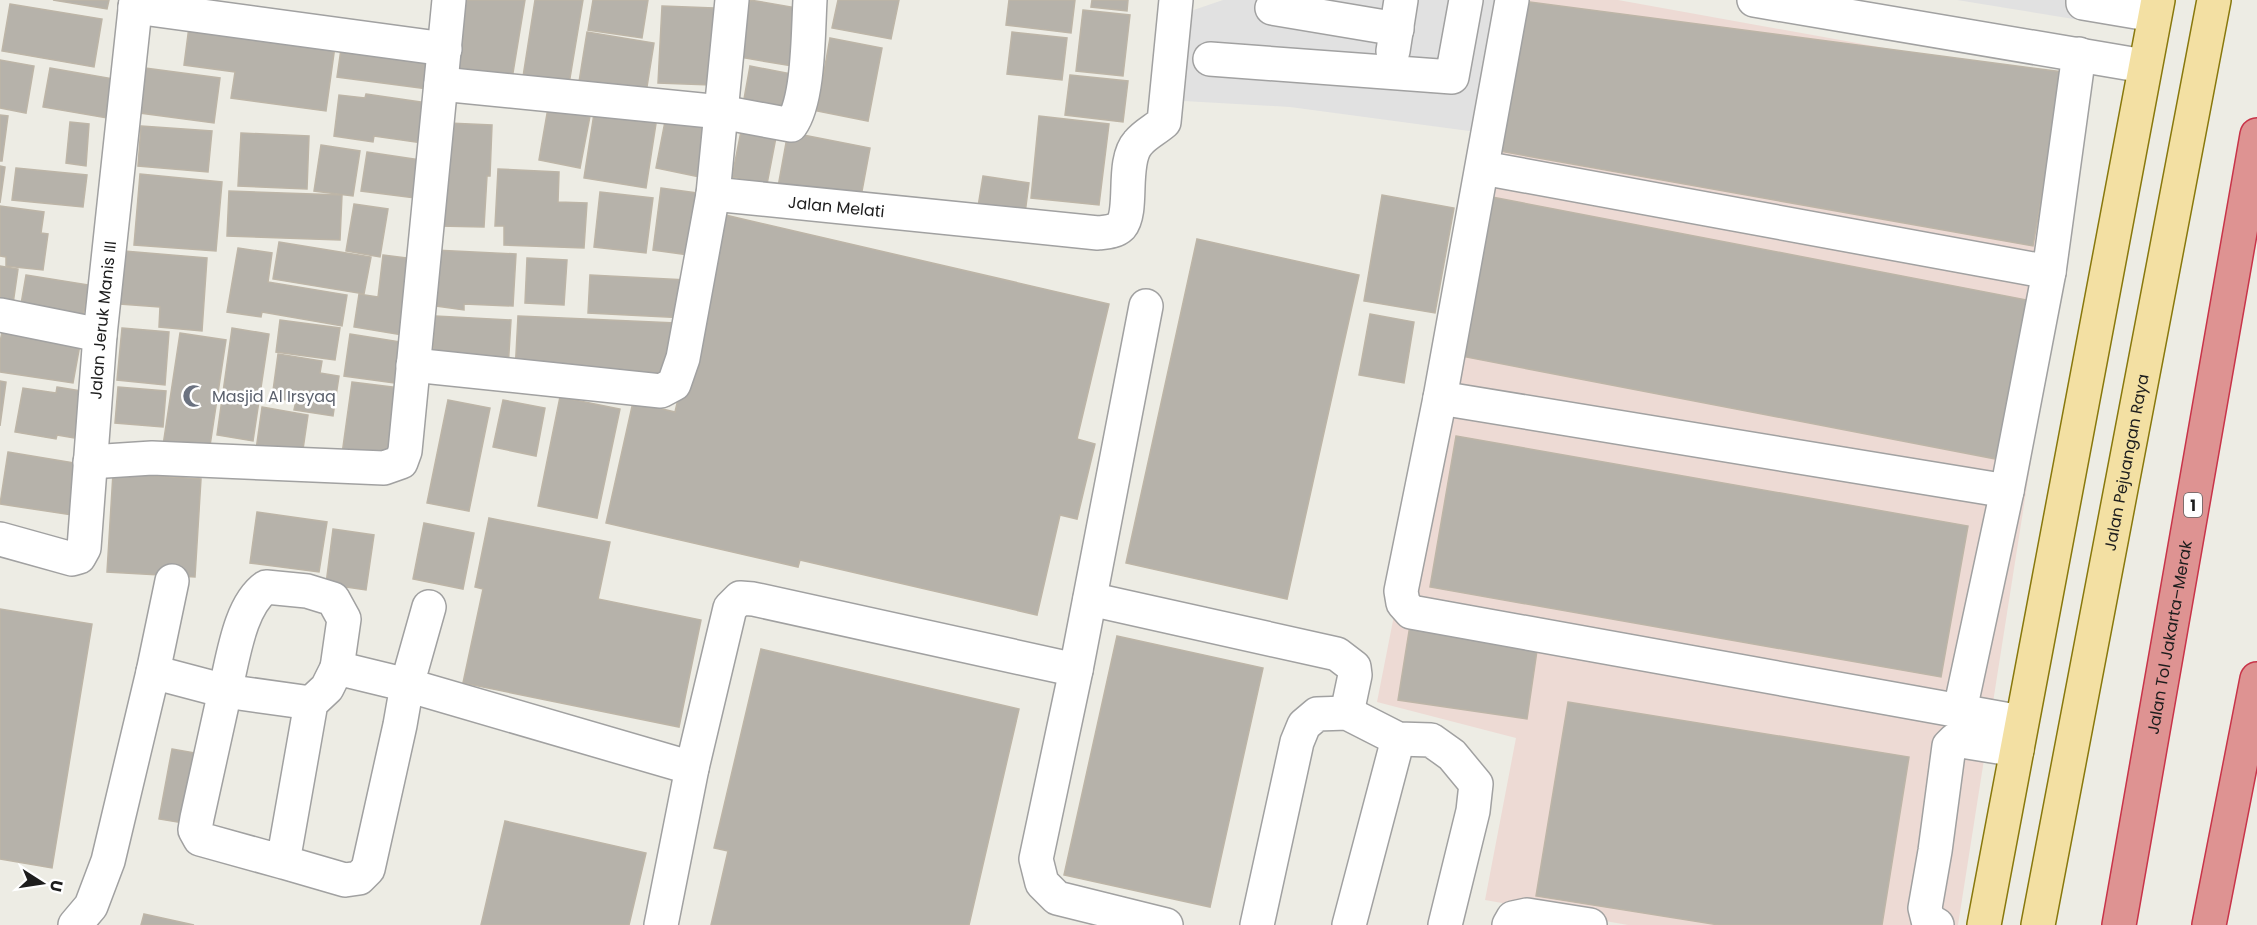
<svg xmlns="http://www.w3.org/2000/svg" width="2257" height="925" viewBox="0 0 2257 925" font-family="Poppins,sans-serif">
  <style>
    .commercial { fill: #eddad4 }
    .parking { fill: #e1e1e1 }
    .building { fill: #b6b2aa; stroke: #bdb5a7; stroke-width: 1.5 }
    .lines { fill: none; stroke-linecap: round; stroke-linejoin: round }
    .minor-casing { stroke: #a1a1a1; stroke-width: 36 }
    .major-casing { stroke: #88780d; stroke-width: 36 }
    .highway-casing { stroke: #c83449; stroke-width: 36 }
    .minor { stroke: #fff; stroke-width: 33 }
    .major { stroke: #f3e0a3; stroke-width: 33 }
    .highway { stroke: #de9392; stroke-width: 33 }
    .labels { text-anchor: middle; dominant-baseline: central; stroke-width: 5; stroke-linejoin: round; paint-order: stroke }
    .shield { fill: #fff; stroke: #616161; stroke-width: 1.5 }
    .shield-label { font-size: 15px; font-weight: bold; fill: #1d1d1d }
    .street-label { font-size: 16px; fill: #1d1d1d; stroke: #fff }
    .worship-label { font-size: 16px; fill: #5b616d; stroke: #fff; text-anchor: start }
  </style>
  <rect width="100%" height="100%" fill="#edece4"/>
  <!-- commercial -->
  <polygon class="commercial" points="1515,0 1618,0 2090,85 1958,925 1628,925 1485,900 1516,738 1377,702"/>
  <!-- parking -->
  <g class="parking">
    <polygon points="1223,0 1510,0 1484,133 1290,107 1166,100 1179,15"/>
    <polygon points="1957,0 2097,0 2092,22"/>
  </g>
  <!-- building -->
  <g class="building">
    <polygon points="53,0 109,0 107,9"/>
    <polygon points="466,0 525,0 512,79 455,70"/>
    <polygon points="535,0 583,0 568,90 522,83"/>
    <polygon points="593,0 648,0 642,38 588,30"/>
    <polygon points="750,0 803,9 792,66 739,57"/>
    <polygon points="838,0 899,0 891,39 832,28"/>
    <polygon points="1009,0 1075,0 1071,33 1006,25"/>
    <polygon points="1092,0 1128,0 1127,11 1091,7"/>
    <polygon points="1515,0 2063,72 2033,246 1488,149"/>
    <polygon points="10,4 102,19 94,67 2,51"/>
    <polygon points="662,6 714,8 711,85 658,83"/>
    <polygon points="1083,10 1130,15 1123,76 1076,71"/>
    <polygon points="190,19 336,39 326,111 231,98 235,72 184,65"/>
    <polygon points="587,32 654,43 646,93 579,82"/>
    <polygon points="1012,32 1067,38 1062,80 1007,74"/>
    <polygon points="830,38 882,48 868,121 817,111"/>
    <polygon points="342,42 439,55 435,90 337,77"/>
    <polygon points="0,60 34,66 26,113 0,108"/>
    <polygon points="750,66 797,75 789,119 742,110"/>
    <polygon points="50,68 114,79 107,118 43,107"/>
    <polygon points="145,68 220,78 214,123 140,113"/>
    <polygon points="1070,75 1128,81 1123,122 1065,115"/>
    <polygon points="366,94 434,104 429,144 374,136 373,142 334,136 339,95 365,98"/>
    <polygon points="595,107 657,117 646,188 584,178"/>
    <polygon points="548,108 590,116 580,168 539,160"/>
    <polygon points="667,111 716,119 705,178 656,168"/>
    <polygon points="0,115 8,116 2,161 0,161"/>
    <polygon points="1039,116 1109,124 1099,205 1031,198"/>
    <polygon points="70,122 89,124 86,166 66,163"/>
    <polygon points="448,123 492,125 490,176 487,176 484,227 439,226"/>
    <polygon points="141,126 212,131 208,172 138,166"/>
    <polygon points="742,126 777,132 767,184 732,177"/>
    <polygon points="788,132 870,148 860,202 778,187"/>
    <polygon points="241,133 309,136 307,189 238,186"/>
    <polygon points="321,145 360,151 353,196 314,191"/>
    <polygon points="367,152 420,160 415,198 361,191"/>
    <polygon points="0,166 5,167 0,203"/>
    <polygon points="16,168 87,175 83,207 12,200"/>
    <polygon points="498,169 559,172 558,202 587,203 584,248 504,245 504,226 495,226"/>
    <polygon points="140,174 222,182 216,251 134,245"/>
    <polygon points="983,176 1029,183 1024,221 977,213"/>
    <polygon points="661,188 704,194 696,256 653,250"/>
    <polygon points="229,191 342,195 340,240 227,236"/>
    <polygon points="600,192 653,198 646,253 594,247"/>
    <polygon points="1382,195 1454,208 1435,313 1364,301"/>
    <polygon points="1492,197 2032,301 2001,460 1461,356"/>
    <polygon points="354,204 388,209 380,257 346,251"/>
    <polygon points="0,206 44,212 41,233 48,234 43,270 6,266 6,257 0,256"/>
    <polygon points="721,214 1109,304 1077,439 1095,444 1077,519 1060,515 1037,615 800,560 798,567 606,523 633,402 675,412"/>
    <polygon points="1197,239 1359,275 1287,599 1126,563"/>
    <polygon points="279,242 371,257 364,294 273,279"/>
    <polygon points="238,248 272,253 268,282 347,295 342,326 262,312 261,317 227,312"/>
    <polygon points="434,250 516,254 513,306 464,304 464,310 422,304"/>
    <polygon points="124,251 207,258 202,331 159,327 160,307 120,304"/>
    <polygon points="383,255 414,259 408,336 354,327 359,294 378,297"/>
    <polygon points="527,258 567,260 564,305 525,303"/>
    <polygon points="0,266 18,269 12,311 0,309"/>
    <polygon points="26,275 89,285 81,327 19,316"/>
    <polygon points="590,275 687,280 686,318 588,313"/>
    <polygon points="1370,314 1414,322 1404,383 1359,375"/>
    <polygon points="435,316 511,320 508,369 432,365"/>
    <polygon points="518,316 676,323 672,381 515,373"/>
    <polygon points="280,320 340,328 335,360 276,352"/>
    <polygon points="3,327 81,339 73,383 0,372 0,342"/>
    <polygon points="122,328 169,332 165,385 117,380"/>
    <polygon points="232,328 269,334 253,441 217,435"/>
    <polygon points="180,333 226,340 208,459 162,452"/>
    <polygon points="350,334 401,342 394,383 344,376"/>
    <polygon points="278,354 322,361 320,373 339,376 333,416 294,410 296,401 272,398"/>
    <polygon points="0,381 6,382 0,426"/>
    <polygon points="352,382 400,388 389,461 342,454"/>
    <polygon points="57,387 82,391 74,438 57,435 56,439 15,432 23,388 56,393"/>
    <polygon points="118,387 166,391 163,427 115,423"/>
    <polygon points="560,397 620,409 597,518 538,506"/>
    <polygon points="448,400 490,408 469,511 427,503"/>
    <polygon points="503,400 545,408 536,456 493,447"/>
    <polygon points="262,407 308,415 301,463 255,457"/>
    <polygon points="1456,436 1968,526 1941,677 1430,587"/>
    <polygon points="8,452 81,464 72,515 0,504"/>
    <polygon points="113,473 201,479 195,577 107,572"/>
    <polygon points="257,512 327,522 319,572 250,563"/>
    <polygon points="489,518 610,542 598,599 701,620 679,727 463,683 483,589 475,587"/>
    <polygon points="424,523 474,533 463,589 413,579"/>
    <polygon points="333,529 374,535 366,590 326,584"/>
    <polygon points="0,609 92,624 52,868 0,859"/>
    <polygon points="1410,625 1538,644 1527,719 1398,700"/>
    <polygon points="1117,636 1263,668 1210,907 1064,875"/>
    <polygon points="761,649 1019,709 969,925 711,925 728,851 714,848"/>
    <polygon points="1568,702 1909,757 1882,925 1719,925 1536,896"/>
    <polygon points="172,749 201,754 189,824 159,819"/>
    <polygon points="505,821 646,853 629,925 481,925"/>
    <polygon points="144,914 194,925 141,925"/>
  </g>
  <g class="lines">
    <!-- minor casing -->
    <g class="minor-casing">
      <g id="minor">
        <polyline points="1512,0 1440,398 1401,591 1403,603 1411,612 2021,722"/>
        <polyline points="1754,0 2144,66"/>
        <polyline points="2083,0 2083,3 2154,15"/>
        <polyline points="135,7 445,49"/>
        <polyline points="1272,8 1397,29"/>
        <polyline points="1393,51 1401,0"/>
        <polyline points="1210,59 1452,77 1466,0"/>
        <path d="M441,84L721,112L791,125C809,100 808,33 810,0"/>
        <polyline points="1483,168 2049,272"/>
        <path id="s1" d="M713,194L1098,233C1106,232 1115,232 1121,226C1134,210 1121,162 1138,143C1144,135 1156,129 1164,122L1176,0"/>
        <polyline points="1146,306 1076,670 1036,859 1042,883 1057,898 1166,925"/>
        <polyline points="0,315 100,335"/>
        <polyline points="413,365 661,391 674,384 683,358 713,194 732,0"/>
        <polyline points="1440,398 2007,491"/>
        <polyline points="90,462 152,458 384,468 401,462 405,451 449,0"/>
        <path id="s2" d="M0,539L72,559L79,557L84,548L100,335L136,0"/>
        <polyline points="1090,599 1337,654 1354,667 1355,675 1347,713"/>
        <polyline points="429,607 407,685 692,768"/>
        <polyline points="153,672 172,581"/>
        <path d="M311,703L225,691C233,660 239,606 266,587L307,591L333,599L344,619L337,668"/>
        <polyline points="1960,710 2007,491 2049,272 2079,54"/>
        <polyline points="75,925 91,906 108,861 153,672 225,691 197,818 195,830 200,839 283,862 311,703 327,688 337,668 407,685 400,725 368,869 359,878 345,880 283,862"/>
        <polyline points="661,925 692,768 730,608 740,598 753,599 1076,670"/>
        <polyline points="1257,925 1297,742 1304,725 1317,714 1347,713 1398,739 1431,740 1452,755 1476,784 1473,811 1445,925"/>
        <polyline points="1349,925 1398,739"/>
        <polyline points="1509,925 1513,918 1527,915 1590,925"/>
        <polyline points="1937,925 1928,920 1925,908 1935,851 1949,746 1955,740 2017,750"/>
      </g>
    </g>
    <!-- major casing -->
    <g class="major-casing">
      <g id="major">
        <polyline points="1984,925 2158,0"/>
        <path id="s3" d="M2038,925L2214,0"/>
      </g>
    </g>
    <!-- highway casing -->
    <g class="highway-casing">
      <g id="highway">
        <path id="s4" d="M2119,925L2257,135"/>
        <polyline points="2209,925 2257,679"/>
      </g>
    </g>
    <!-- minor -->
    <use href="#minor" class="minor"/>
    <!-- major -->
    <use href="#major" class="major"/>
    <!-- highway -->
    <use href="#highway" class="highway"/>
  </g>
  <!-- icons -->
  <defs>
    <g id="mosque-bare" transform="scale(1.8)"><path d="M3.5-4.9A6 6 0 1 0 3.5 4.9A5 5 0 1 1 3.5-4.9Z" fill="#6b7280" stroke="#fff" stroke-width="2.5" paint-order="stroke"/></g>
  </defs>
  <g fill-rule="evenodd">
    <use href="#mosque-bare" x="194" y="396"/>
  </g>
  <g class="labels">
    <!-- shield labels -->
    <rect class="shield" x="2184" y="493" width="18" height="24" rx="4.5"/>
    <g class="shield-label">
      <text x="2193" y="505">1</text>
    </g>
    <!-- street labels -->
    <g class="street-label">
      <text stroke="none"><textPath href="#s1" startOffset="124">Jalan Melati</textPath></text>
      <text stroke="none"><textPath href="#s2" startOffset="321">Jalan Jeruk Manis III</textPath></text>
      <text stroke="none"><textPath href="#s3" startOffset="471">Jalan Pejuangan Raya</textPath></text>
      <text stroke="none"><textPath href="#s4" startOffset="292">Jalan Tol Jakarta–Merak</textPath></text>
    </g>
    <!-- worship labels -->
    <g class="worship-label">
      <text x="212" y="396">Masjid Al Irsyaq</text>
    </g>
  </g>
  <!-- north arrow -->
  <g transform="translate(42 883) rotate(102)" stroke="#ffffff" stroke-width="4.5" paint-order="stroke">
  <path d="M0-4.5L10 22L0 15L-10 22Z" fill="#1d1d1d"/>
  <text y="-9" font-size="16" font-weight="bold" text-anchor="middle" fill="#1d1d1d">U</text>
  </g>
</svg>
